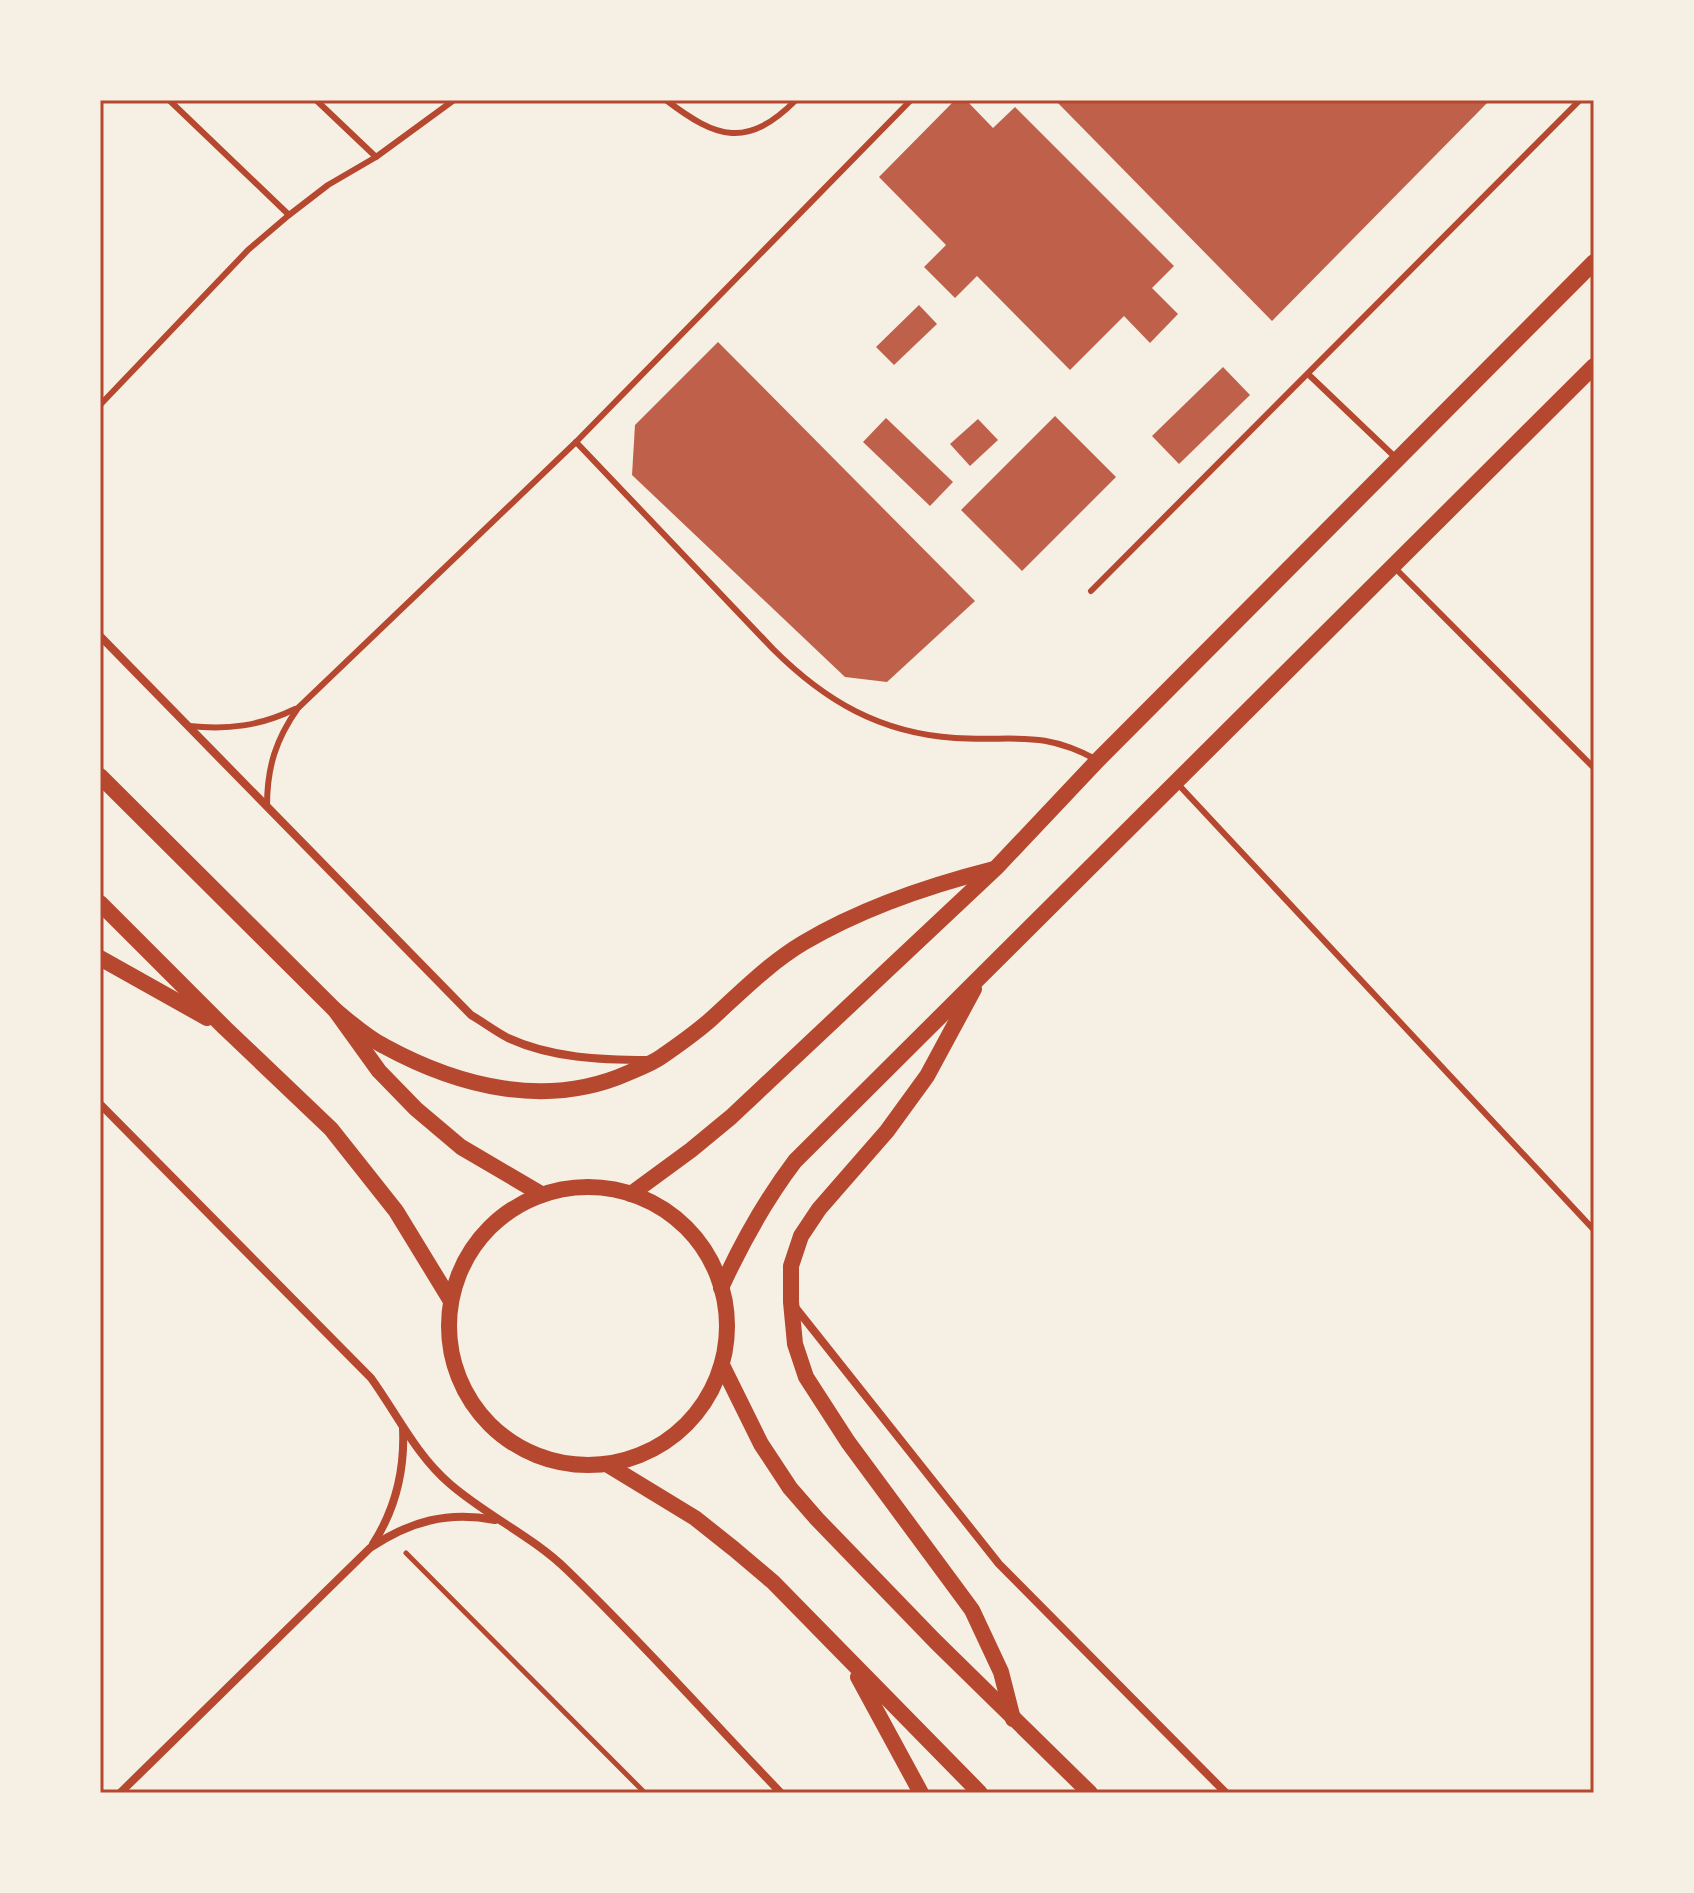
<svg xmlns="http://www.w3.org/2000/svg" width="1694" height="1893" viewBox="0 0 1694 1893" font-family="Arial,sans-serif">
  <style>
    .building { fill: #bf614a }
    .lines { fill: none; stroke-linecap: round; stroke-linejoin: round }
    .path { stroke: #b5482f; stroke-width: 5 }
    .service { stroke: #b5482f; stroke-width: 6 }
    .minor { stroke: #b5482f; stroke-width: 8 }
    .secondary { stroke: #b5482f; stroke-width: 16 }
    .neatline { fill: none; stroke: #b5482f; stroke-width: 3 }
  </style>
  <rect width="100%" height="100%" fill="#f6efe4"/>
  <!-- building -->
  <g class="building">
    <polygon points="955,100 966,100 993,128 1015,107 1174,266 1152,288 1178,314 1150,343 1124,316 1070,370 977,276 955,298 924,267 946,245 879,177"/>
    <polygon points="1055,100 1490,100 1272,321"/>
    <polygon points="919,305 937,324 894,365 876,347"/>
    <polygon points="718,342 975,601 887,682 845,677 632,475 635,425"/>
    <polygon points="1223,367 1250,395 1179,464 1152,436"/>
    <polygon points="1055,416 1116,477 1022,571 961,510"/>
    <polygon points="886,418 953,482 930,506 863,442"/>
    <polygon points="978,419 998,440 970,466 950,444"/>
  </g>
  <g class="lines">
    <!-- path -->
    <polyline class="path" points="406,1553 645,1793"/>
    <!-- service -->
    <g class="service">
      <polyline points="169,100 289,215"/>
      <polyline points="316,100 376,157"/>
      <path d="M666,100C717,139 747,149 796,100"/>
      <polyline points="1308,374 1395,457"/>
      <polyline points="100,405 248,250 289,215 328,185 376,157 454,100"/>
      <path d="M576,442L773,649C825,701 880,733 955,738C1014,742 1040,729 1097,760"/>
      <polyline points="1393,566 1594,768"/>
      <polyline points="1091,591 1580,100"/>
      <path d="M189,726C228,730 260,726 295,709"/>
      <polyline points="1176,782 1594,1230"/>
      <path d="M267,806C267,767 276,739 298,708L576,442L911,100"/>
    </g>
    <!-- minor -->
    <g class="minor">
      <path d="M100,636L471,1015C483,1022 495,1031 508,1038C551,1058 601,1060 648,1060"/>
      <path d="M100,1104L371,1378C397,1414 416,1455 450,1484C487,1516 532,1536 567,1570C641,1641 710,1719 781,1793"/>
      <polyline points="795,1307 999,1564 1226,1793"/>
      <path d="M373,1544C396,1508 405,1471 403,1428"/>
      <path d="M120,1793L370,1548C410,1521 448,1511 495,1520"/>
    </g>
    <!-- secondary -->
    <g class="secondary">
      <polyline points="100,776 335,1010 379,1071 416,1109 461,1147 541,1194"/>
      <polyline points="100,903 225,1028 331,1129 396,1211 451,1301"/>
      <polyline points="100,958 207,1018"/>
      <polyline points="974,989 927,1076 887,1131 819,1209 801,1236 791,1266 791,1302 795,1344 806,1377 848,1442 972,1610 1001,1672 1013,1719"/>
      <path d="M335,1010C350,1022 366,1037 384,1046C459,1087 547,1109 628,1073C639,1068 651,1064 661,1057C677,1046 694,1034 709,1021C739,994 768,964 803,943C862,908 927,886 994,869"/>
      <circle cx="588" cy="1326" r="139"/>
      <polyline points="631,1194 691,1150 731,1117 996,868 1098,760 1594,262"/>
      <path d="M721,1288C742,1242 764,1202 795,1161L1594,366"/>
      <polyline points="722,1365 761,1444 790,1488 817,1519 935,1641 1090,1793"/>
      <polyline points="608,1465 695,1518 734,1549 773,1582 980,1793"/>
      <polyline points="858,1677 921,1793"/>
    </g>
  </g>
  <!-- border -->
  <rect width="1694" height="1893" fill="none" stroke="#f6efe4" stroke-width="204"/>
  <rect x="102" y="102" width="1490" height="1689" class="neatline"/>
</svg>
